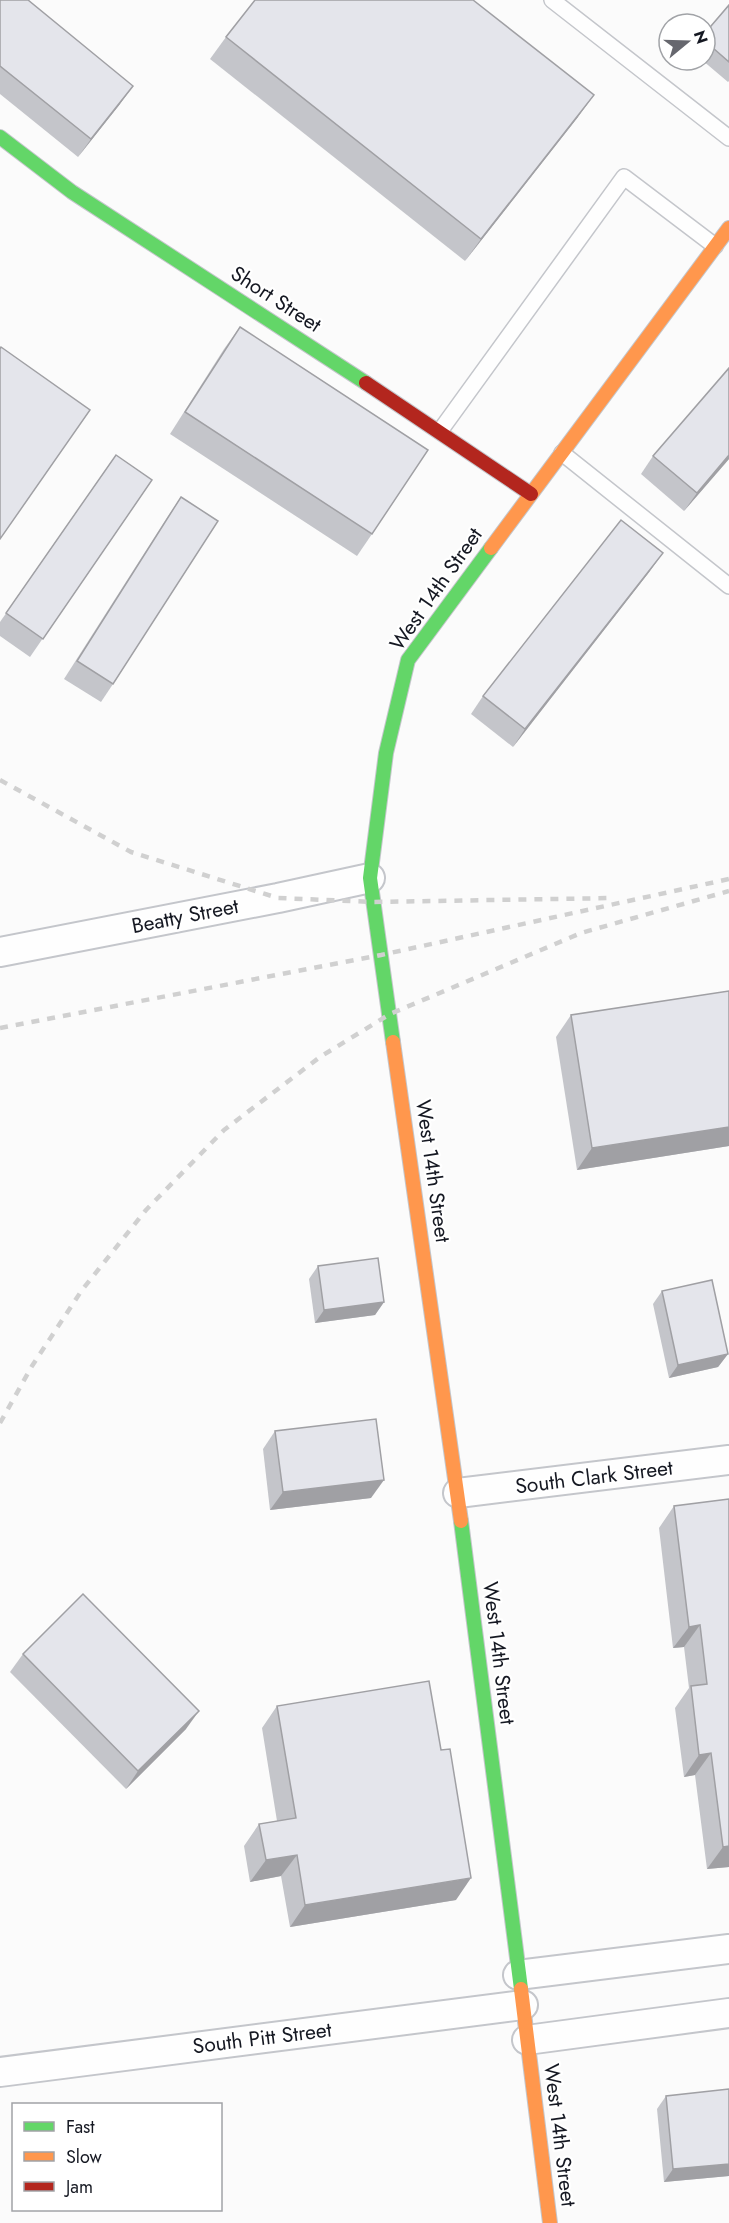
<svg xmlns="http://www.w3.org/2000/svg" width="729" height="2223" viewBox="0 0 729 2223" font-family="Jost,sans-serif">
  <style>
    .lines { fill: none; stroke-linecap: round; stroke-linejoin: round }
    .lane-casing { stroke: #c4c6cb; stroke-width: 18 }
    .street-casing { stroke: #c4c6cb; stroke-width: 32 }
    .fast-casing { stroke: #c4c6cb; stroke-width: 16 }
    .slow-casing { stroke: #c4c6cb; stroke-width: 16 }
    .jam-casing { stroke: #c4c6cb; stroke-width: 16 }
    .lane { stroke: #fefefe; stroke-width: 15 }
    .street { stroke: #fefefe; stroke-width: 28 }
    .fast { stroke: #63d668; stroke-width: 14 }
    .slow { stroke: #ff974d; stroke-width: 14 }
    .jam { stroke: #b3261e; stroke-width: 14 }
    .rail { stroke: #d0d0d0; stroke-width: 4.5; stroke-dasharray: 8 8; stroke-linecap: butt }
    .wall { fill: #c4c5ca }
    .shaded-wall { fill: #a0a0a4 }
    .building { fill: #e4e5eb; stroke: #a0a0a4; stroke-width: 1.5 }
    .labels { text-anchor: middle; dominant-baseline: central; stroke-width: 4.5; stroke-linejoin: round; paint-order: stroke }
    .street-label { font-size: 21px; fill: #151822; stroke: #fff }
  </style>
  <rect width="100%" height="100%" fill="#fbfbfb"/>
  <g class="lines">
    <!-- lane casing -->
    <g class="lane-casing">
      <g id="lane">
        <polyline points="552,0 729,138"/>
        <polyline points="440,431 624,177 715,246"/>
        <polyline points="562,453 729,586"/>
      </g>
    </g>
    <!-- street casing -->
    <g class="street-casing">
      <g id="street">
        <polyline points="0,952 278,898 370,878"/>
        <polyline points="458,1493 729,1460"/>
        <polyline points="518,1975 729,1949"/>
        <polyline points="527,2040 729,2013"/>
        <polyline points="0,2072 523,2005"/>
      </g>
    </g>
    <!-- fast casing -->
    <g class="fast-casing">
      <g id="fast">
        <polyline points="0,137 72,192 366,383"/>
        <polyline points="393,1042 370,878 386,753 408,660 491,548"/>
        <polyline points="461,1521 521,1989"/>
      </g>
    </g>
    <!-- slow casing -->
    <g class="slow-casing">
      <g id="slow">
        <polyline points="491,548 729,228"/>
        <polyline points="393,1042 461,1521"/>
        <polyline points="521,1989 550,2223"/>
      </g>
    </g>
    <!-- jam casing -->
    <g class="jam-casing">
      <polyline id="jam" points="366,383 531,494"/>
    </g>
    <!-- lane -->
    <use href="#lane" class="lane"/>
    <!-- street -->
    <use href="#street" class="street"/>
    <!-- fast -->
    <use href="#fast" class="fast"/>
    <!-- slow -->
    <use href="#slow" class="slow"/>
    <!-- jam -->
    <use href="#jam" class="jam"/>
    <!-- rail -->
    <g class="rail">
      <polyline points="0,780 131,852 278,898 374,902 613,898"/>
      <polyline points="0,1028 381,955 729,879"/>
      <polyline points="0,1423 32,1366 82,1290 146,1210 224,1130 320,1057 390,1014 581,933 729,891"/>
    </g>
  </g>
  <!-- wall -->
  <g class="wall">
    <polygon points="0,0 120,104 78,157 0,94"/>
    <polygon points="729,5 729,81 728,82 702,60 705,60 705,33"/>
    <polygon points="226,37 578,117 465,261 210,59"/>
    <polygon points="240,327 372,534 357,556 170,434 224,349"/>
    <polygon points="729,368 729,459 684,511 641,474 653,456"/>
    <polygon points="116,455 152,480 30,657 0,636 0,622"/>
    <polygon points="181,497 113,684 101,702 64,679 168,516"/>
    <polygon points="650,571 513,747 471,714 483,696"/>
    <polygon points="729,991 729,1146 577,1170 556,1037 571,1015"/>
    <polygon points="318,1266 384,1302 375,1315 315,1323 309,1279"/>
    <polygon points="662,1291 728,1354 718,1367 669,1378 653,1304"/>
    <polygon points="275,1431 371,1498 270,1510 263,1449"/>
    <polygon points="729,1499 729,1867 707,1869 695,1775 684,1777 675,1708 689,1688 684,1647 673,1648 659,1528 674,1506"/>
    <polygon points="23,1654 186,1729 126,1789 10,1672"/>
    <polygon points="277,1706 456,1900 290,1927 281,1876 250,1882 244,1846 259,1824 277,1821 262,1728"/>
    <polygon points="666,2096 729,2176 664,2182 657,2109"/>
  </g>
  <!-- shaded-wall -->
  <g class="shaded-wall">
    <polygon points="133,86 120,104 78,157 91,139"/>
    <polygon points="594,95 578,117 465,261 481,239"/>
    <polygon points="729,455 729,459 684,511 697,493"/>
    <polygon points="663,553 650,571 513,747 525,729"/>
    <polygon points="729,1127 729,1146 577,1170 592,1148"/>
    <polygon points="384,1302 375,1315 315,1323 324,1310"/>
    <polygon points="728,1354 718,1367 669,1378 678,1365"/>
    <polygon points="384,1480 371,1498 270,1510 283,1492"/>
    <polygon points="700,1625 684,1647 673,1648 689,1627"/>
    <polygon points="199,1711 186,1729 126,1789 138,1771"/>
    <polygon points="711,1753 695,1775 684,1777 699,1755"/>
    <polygon points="729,1846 729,1867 707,1869 723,1847"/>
    <polygon points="297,1855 281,1876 250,1882 266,1860"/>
    <polygon points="471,1878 456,1900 290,1927 305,1905"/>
    <polygon points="729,2164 729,2176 664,2182 673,2169"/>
  </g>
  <!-- building -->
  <g class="building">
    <polygon points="0,0 28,0 133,86 91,139 0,66"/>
    <polygon points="255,0 473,0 594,95 481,239 226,37"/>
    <polygon points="729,5 729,62 705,41 705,33"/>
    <polygon points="240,327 428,450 372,534 185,412"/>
    <polygon points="1,347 90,410 0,539 0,349"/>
    <polygon points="729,368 729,455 697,493 653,456"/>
    <polygon points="116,455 152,480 43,639 6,613"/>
    <polygon points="181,497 218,521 113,684 77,661"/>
    <polygon points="621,520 663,553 525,729 483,696"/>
    <polygon points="729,991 729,1127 592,1148 571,1015"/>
    <polygon points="378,1258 384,1302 324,1310 318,1266"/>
    <polygon points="712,1280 728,1354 678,1365 662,1291"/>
    <polygon points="376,1419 384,1480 283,1492 275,1431"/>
    <polygon points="729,1499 729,1846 723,1847 711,1753 699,1755 691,1686 707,1684 700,1625 689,1627 674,1506"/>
    <polygon points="83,1594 199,1711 138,1771 23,1654"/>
    <polygon points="429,1681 441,1750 450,1749 471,1878 305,1905 297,1855 266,1860 259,1824 296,1818 277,1706"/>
    <polygon points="729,2089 729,2164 673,2169 666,2096"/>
  </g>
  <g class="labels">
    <!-- street labels -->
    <g class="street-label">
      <text transform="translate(276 299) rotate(33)">Short Street</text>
      <text transform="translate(436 589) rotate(-55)">West 14th Street</text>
      <text transform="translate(185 916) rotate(-11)">Beatty Street</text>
      <text transform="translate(433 1171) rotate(82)">West 14th Street</text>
      <text transform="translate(594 1477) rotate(-7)">South Clark Street</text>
      <text transform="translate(499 1653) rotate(83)">West 14th Street</text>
      <text transform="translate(262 2038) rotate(-7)">South Pitt Street</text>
      <text transform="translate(560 2135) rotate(83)">West 14th Street</text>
    </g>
  </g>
  <!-- legend -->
  <rect x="12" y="2103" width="210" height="108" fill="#ffffff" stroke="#a1a3a7" stroke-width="1.5"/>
  <rect x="24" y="2122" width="30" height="9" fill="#63d668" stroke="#a1a3a7" stroke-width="1.5"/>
  <text x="66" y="2133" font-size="18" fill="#151822">Fast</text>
  <rect x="24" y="2152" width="30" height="9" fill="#ff974d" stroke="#a1a3a7" stroke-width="1.5"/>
  <text x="66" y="2163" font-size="18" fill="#151822">Slow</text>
  <rect x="24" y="2182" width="30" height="9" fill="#b3261e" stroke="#a1a3a7" stroke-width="1.5"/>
  <text x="66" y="2193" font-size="18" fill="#151822">Jam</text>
  <!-- north arrow -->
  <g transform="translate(687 42) rotate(71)"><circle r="28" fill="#ffffff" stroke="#a1a3a7" stroke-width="1.5"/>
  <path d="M0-4.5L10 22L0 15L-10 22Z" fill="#66676e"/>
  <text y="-9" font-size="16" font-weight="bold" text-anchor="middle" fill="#151822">N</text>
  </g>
</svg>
